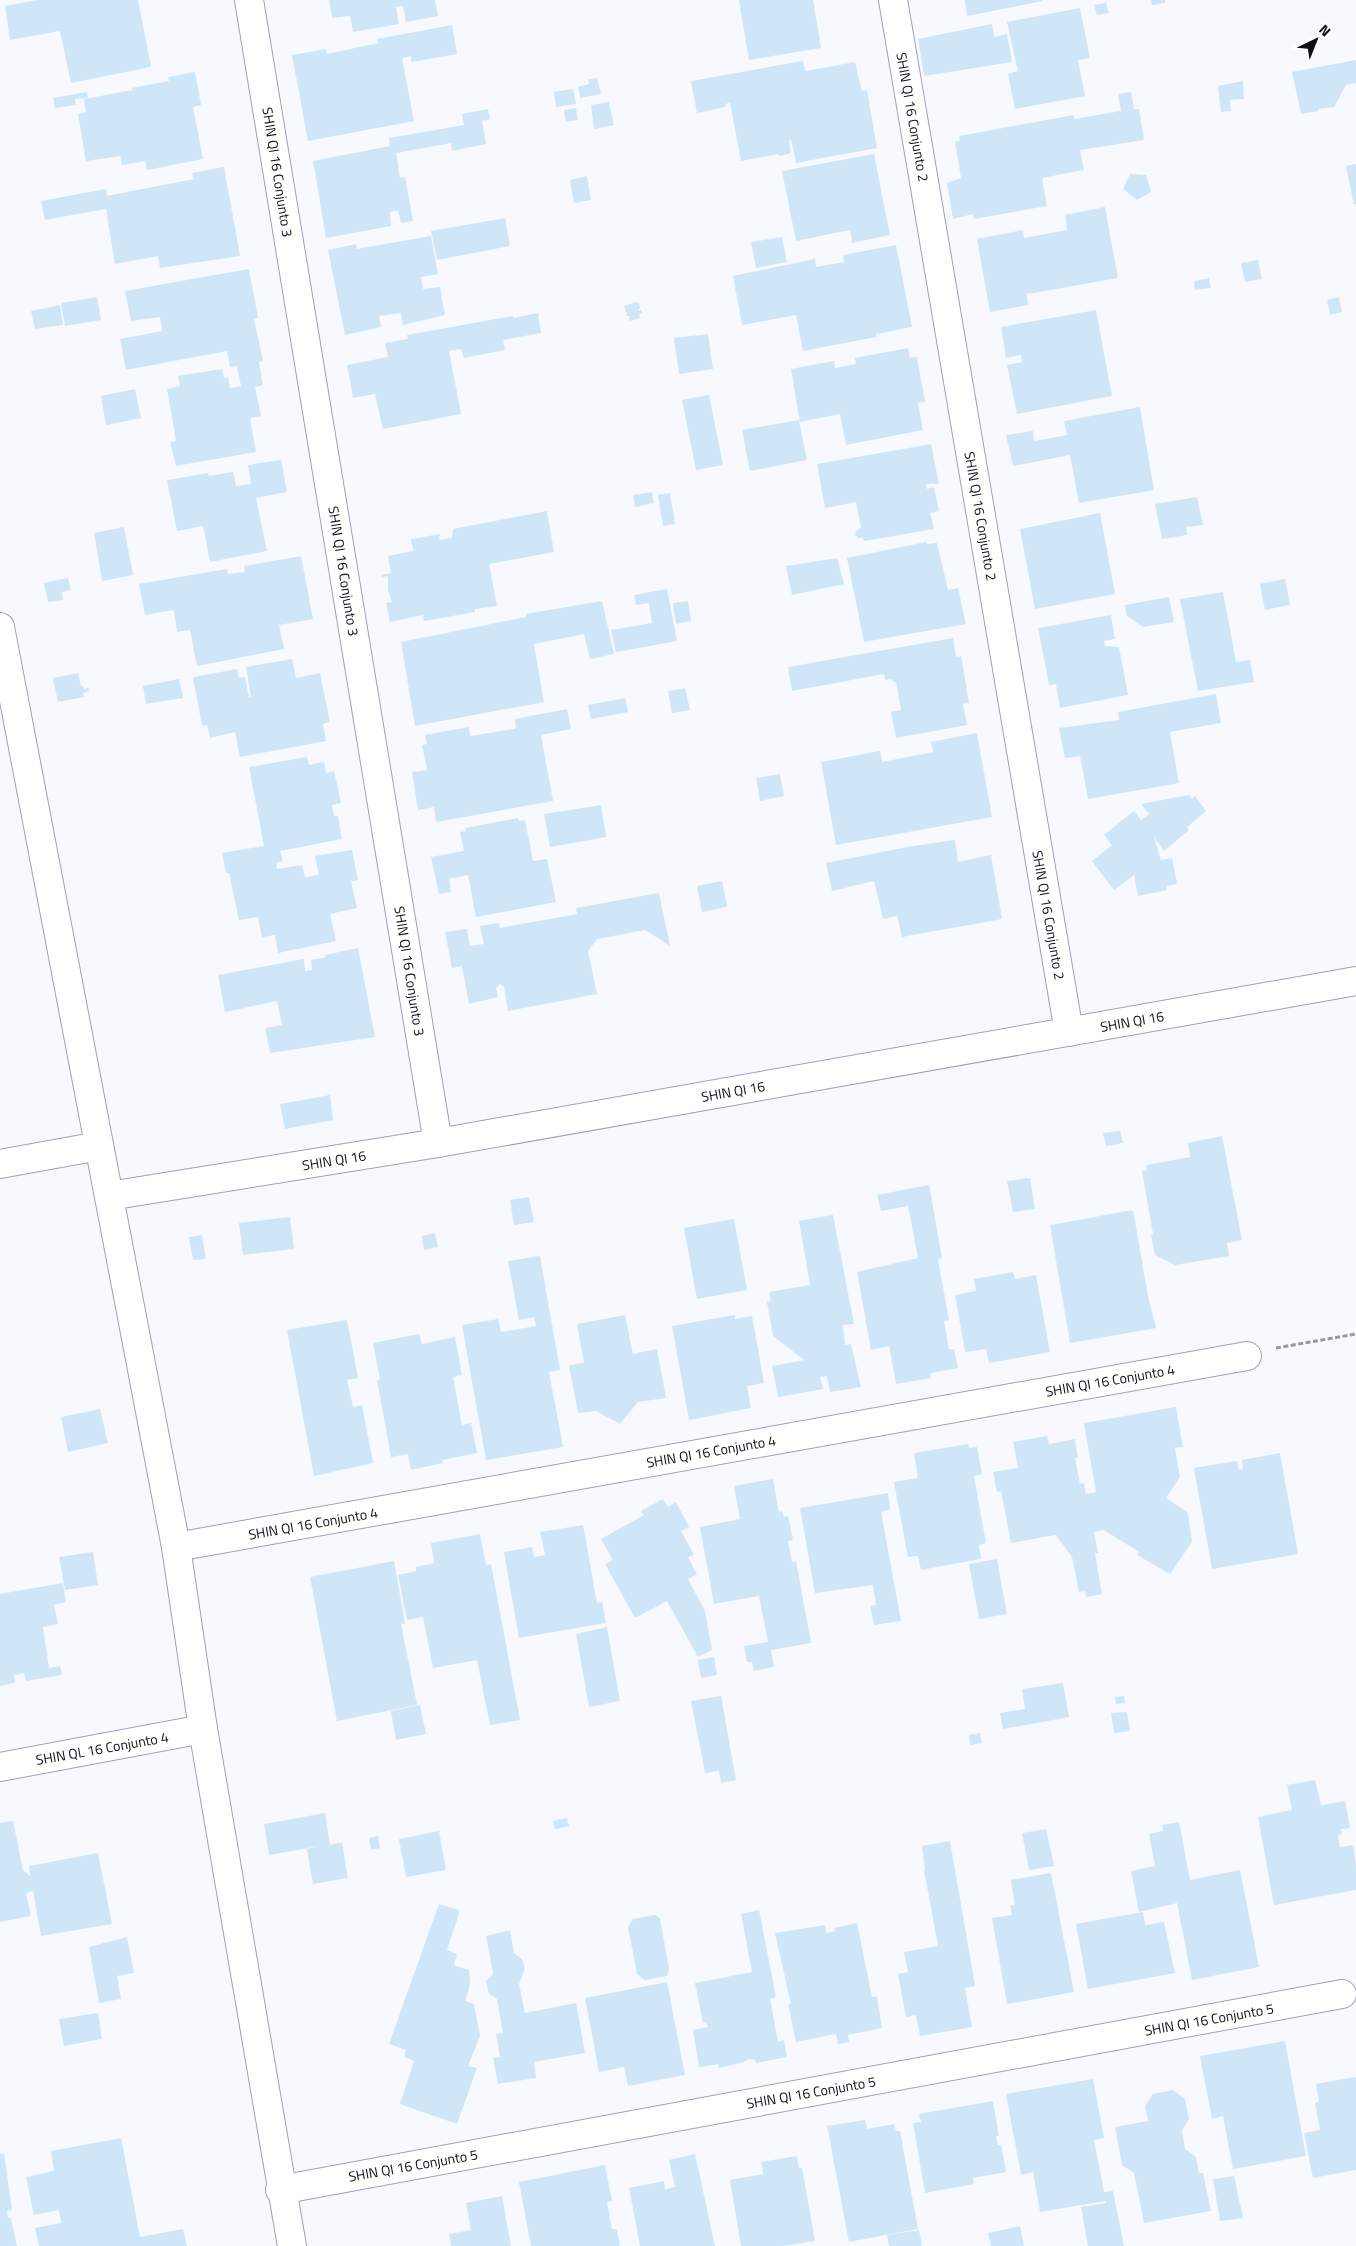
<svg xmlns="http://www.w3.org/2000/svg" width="1356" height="2246" viewBox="0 0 1356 2246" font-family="'Titillium Web',sans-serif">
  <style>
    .building { fill: #cfe6f9 }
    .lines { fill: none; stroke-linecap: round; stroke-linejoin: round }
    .street-casing { stroke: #9ba2bb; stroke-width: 30 }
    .secondary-casing { stroke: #9ba2bb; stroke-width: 30 }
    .path { stroke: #989aa0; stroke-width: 3; stroke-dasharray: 5 2.5; stroke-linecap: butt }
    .street { stroke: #fff; stroke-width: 28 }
    .secondary { stroke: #fff; stroke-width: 28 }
    .labels { text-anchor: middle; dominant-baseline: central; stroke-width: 4; stroke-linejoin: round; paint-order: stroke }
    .street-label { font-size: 14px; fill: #0c0e17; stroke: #fff }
  </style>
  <rect width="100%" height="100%" fill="#f7f9fe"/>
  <!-- building -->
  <g class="building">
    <polygon points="37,0 138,0 151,67 71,83 60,31 10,40 5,6"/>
    <polygon points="329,0 435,0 438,16 406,22 403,6 396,7 399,24 353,32 350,16 332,18"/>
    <polygon points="739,0 813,0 821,48 749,60"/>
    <polygon points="965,0 1043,0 1043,1 967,16"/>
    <polygon points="1151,0 1165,0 1165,3 1152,5"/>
    <polygon points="1106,3 1109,13 1097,15 1094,5"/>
    <polygon points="1080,8 1090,58 1078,60 1085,96 1015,109 1008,74 1018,71 1007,22"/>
    <polygon points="992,24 994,37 1007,34 1012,62 924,76 918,39"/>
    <polygon points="452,25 457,54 411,62 411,56 402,58 414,121 308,141 292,55 326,49 327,54 378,43 377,39"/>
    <polygon points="1356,60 1356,83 1346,85 1334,107 1318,109 1318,111 1301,114 1292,72"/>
    <polygon points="803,61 805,71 855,62 862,91 867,90 877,148 796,163 791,139 789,140 791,153 779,156 779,154 741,161 730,103 725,104 726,107 697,113 691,81"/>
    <polygon points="195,72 201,105 193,107 203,159 147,170 145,161 122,165 120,156 86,161 78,114 86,112 84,99 133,90 132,88 169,81 168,77"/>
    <polygon points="597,78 601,94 580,98 578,87 589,84 588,79"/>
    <polygon points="1243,81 1244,99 1230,100 1231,111 1221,112 1218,86"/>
    <polygon points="573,89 576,104 556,107 554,92"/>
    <polygon points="87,92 88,98 75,99 76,105 55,108 53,98"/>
    <polygon points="1131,92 1134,109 1139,109 1144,140 1080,150 1084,170 1042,178 1047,206 974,219 973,214 953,219 947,183 961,178 955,142 960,141 959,136 1074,115 1074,119 1121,111 1118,94"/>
    <polygon points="609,102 614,125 594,129 591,105"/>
    <polygon points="576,108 578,120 566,122 564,110"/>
    <polygon points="488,109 490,119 482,121 486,144 452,151 451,143 396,153 400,178 405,177 413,221 401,223 398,210 390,212 391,226 326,238 313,161 390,146 389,138 464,125 462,114"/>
    <polygon points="874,154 890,235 852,243 850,230 796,241 782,171"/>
    <polygon points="1356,164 1356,204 1354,205 1346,166"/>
    <polygon points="224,167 240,256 160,268 158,256 115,264 106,209 45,220 41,201 106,189 107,196 132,191 194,179 192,173"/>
    <polygon points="1130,174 1146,175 1151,192 1137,200 1123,189"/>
    <polygon points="587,176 591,200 574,203 570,180"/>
    <polygon points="1105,207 1118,278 1027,294 1028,305 990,312 977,239 1023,230 1024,238 1067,230 1065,215"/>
    <polygon points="505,218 510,246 437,260 431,231"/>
    <polygon points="431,236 438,274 421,277 423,289 440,287 445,315 403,325 401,313 379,316 381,327 345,335 328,250 356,244 357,249"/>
    <polygon points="782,237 787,262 756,268 751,242"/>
    <polygon points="896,245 912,327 876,334 876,337 803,351 796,315 742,325 733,276 815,259 816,267 844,262 843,255"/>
    <polygon points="1258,260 1262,279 1245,282 1241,263"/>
    <polygon points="249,269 258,318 254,319 263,361 259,362 263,385 255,387 261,416 250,418 256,452 176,466 170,442 176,441 167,389 180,386 178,376 222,369 224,378 228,377 230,388 241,386 237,366 230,367 227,351 126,370 120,339 162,331 160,317 131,321 125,291"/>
    <polygon points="1209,278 1211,288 1195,290 1194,281"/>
    <polygon points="97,297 101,320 65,326 61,303"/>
    <polygon points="1339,297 1342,312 1330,315 1327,300"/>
    <polygon points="636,302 639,303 640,309 638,309 639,311 641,310 642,313 639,314 640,318 630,321 629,316 626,316 627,314 624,306"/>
    <polygon points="60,305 63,325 35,329 31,311"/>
    <polygon points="1096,310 1112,396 1017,414 1007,365 1022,362 1021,355 1006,358 1001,327"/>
    <polygon points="538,313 541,333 503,340 505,350 464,358 461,349 449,351 461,414 383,429 375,394 353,398 347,365 388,357 385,343 408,339 407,335 513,316 513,318"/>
    <polygon points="708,334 713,369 679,374 674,338"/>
    <polygon points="908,348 910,358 917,357 925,402 918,403 923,430 846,445 840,414 800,422 791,369 834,361 835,368 856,364 855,358"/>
    <polygon points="135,389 141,418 106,425 101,396"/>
    <polygon points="709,395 723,465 696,470 682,400"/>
    <polygon points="1140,407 1154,490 1079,503 1070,455 1013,466 1006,435 1033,431 1034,441 1067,435 1064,421"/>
    <polygon points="799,420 807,460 750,471 742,430"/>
    <polygon points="931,444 939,484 926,484 927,489 934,487 939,511 930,513 934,529 864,541 863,538 858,538 855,534 857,530 861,528 856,502 825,508 817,464"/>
    <polygon points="281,460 287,492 256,498 267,551 210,562 203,526 177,531 167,480 208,473 209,476 233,472 236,486 251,484 248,465"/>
    <polygon points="652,492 654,503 635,507 633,495"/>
    <polygon points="670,493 675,524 663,526 658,495"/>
    <polygon points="1197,497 1203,525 1186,527 1187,535 1162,539 1155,504"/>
    <polygon points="547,511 554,552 489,564 497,606 475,609 475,612 424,621 423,615 390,622 386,603 392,602 388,591 388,576 382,577 381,575 391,573 388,556 413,551 411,539 440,534 439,540 452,538 453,529"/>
    <polygon points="1100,513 1115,594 1035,609 1020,529"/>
    <polygon points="124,527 133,575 102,581 94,533"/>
    <polygon points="926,542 927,544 937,543 948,590 958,588 966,624 864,642 847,558"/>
    <polygon points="301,556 313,619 279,625 284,649 197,666 190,630 177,632 174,610 145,615 139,584 227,569 228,574 245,572 244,566"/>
    <polygon points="837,558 844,584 792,595 786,566"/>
    <polygon points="68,578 71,590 62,592 63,600 48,602 44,583"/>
    <polygon points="1285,579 1290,605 1265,610 1260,584"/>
    <polygon points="667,589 677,641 616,652 611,630 652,623 649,603 636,605 634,595"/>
    <polygon points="1223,592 1236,662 1250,660 1254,682 1198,691 1180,599"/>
    <polygon points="1169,597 1174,622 1143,627 1127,616 1125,605"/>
    <polygon points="602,601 614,654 590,659 584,634 534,644 544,702 415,726 401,642 526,617 526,614"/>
    <polygon points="688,601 691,621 676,624 673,603"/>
    <polygon points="1111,615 1115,639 1104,641 1105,646 1119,647 1128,695 1060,708 1056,684 1049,685 1038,628"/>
    <polygon points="953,638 956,657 961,656 969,703 963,704 967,725 896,738 891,712 901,710 896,682 893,682 892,679 885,680 884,674 792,691 788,667"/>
    <polygon points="292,659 296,678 320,673 330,722 323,724 326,741 240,757 235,732 210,738 207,725 202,726 193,677 237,669 239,678 245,677 249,697 251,697 246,667"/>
    <polygon points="78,673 81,686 83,686 84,689 88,688 89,691 83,693 84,697 58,702 53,678"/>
    <polygon points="179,679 183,698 146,704 143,686"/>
    <polygon points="685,688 690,710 672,713 668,691"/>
    <polygon points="1216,694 1221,723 1170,732 1179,783 1088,799 1080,756 1065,758 1059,728 1119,720 1118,712"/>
    <polygon points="625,698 628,712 591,719 588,705"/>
    <polygon points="567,709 571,729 541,735 553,801 436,822 434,807 418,810 412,772 427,770 422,745 427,744 425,735 469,727 470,736 513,729 516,728 515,719"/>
    <polygon points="977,733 992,817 836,845 821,762 880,751 882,762 933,752 931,742"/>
    <polygon points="307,757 309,765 324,762 326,773 334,771 341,803 332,805 334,816 338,816 342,839 280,851 283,861 276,863 277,869 302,865 305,877 319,875 315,856 352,850 358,880 351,881 357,908 330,914 336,941 278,953 275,935 262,937 258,917 239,920 229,873 226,873 222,853 264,846 249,767"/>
    <polygon points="780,774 784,796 760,801 756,778"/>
    <polygon points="1189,795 1192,799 1195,796 1206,811 1187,827 1189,830 1164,851 1154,837 1161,860 1172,858 1177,884 1166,886 1167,890 1138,896 1134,875 1114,890 1092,861 1112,845 1104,835 1134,811 1141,820 1149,814 1141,804"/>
    <polygon points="601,805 606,837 550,847 544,814"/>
    <polygon points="518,818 519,821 525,820 533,861 547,859 556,902 476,917 468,875 449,879 451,892 439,894 431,857 464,851 460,832 466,831 465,828"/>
    <polygon points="955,840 958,862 991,855 1002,919 902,937 897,916 883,919 874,881 832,891 826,863 913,846"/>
    <polygon points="722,881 727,907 702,912 697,886"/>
    <polygon points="659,893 670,946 645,930 597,939 588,951 597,994 508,1011 504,987 500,984 496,988 498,997 469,1004 462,966 452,968 445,932 467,929 470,946 484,944 480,926 499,923 500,928 577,914 576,908"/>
    <polygon points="358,948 375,1037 270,1053 265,1028 282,1025 277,1001 225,1012 218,975 304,959 305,971 312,970 311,960 326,957 325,955"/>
    <polygon points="330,1095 333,1120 285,1129 280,1104"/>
    <polygon points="1120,1131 1123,1143 1106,1146 1103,1133"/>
    <polygon points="1222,1136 1242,1240 1227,1243 1229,1256 1175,1265 1155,1255 1151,1235 1153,1234 1142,1171 1147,1170 1146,1165 1190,1157 1188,1143"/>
    <polygon points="1030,1178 1035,1209 1013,1212 1007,1181"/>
    <polygon points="929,1185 942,1258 938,1259 949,1320 944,1321 949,1349 954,1349 958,1368 930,1373 931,1378 896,1384 889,1346 871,1350 857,1272 918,1258 908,1206 881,1211 877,1195"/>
    <polygon points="529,1197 534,1222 514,1225 510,1200"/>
    <polygon points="1133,1210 1148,1296 1156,1328 1070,1343 1050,1225"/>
    <polygon points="833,1215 854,1324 843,1325 845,1345 851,1344 861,1387 830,1392 827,1376 820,1377 823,1389 778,1397 772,1366 804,1360 773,1336 767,1302 771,1301 769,1292 810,1285 799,1221"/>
    <polygon points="290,1217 294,1249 243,1255 239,1223"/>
    <polygon points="734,1219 747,1290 697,1299 684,1228"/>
    <polygon points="435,1233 438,1247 424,1250 422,1236"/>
    <polygon points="202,1235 206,1259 193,1260 189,1237"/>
    <polygon points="540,1256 560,1370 549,1372 563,1447 486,1460 462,1325 498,1319 501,1332 536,1326 534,1317 519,1320 508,1261"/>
    <polygon points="1013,1272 1015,1279 1036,1275 1050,1352 989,1363 986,1349 965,1352 955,1295 976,1291 974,1279"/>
    <polygon points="625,1315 633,1354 657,1349 666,1398 638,1402 620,1424 596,1411 578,1413 569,1365 584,1363 577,1324"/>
    <polygon points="735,1315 735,1319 752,1316 764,1383 747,1386 751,1408 689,1420 672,1326"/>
    <polygon points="347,1320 358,1378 347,1380 353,1407 362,1405 373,1463 314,1476 287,1330"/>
    <polygon points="419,1334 422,1344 455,1337 462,1375 453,1377 462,1425 471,1423 477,1453 442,1460 443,1463 411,1470 408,1454 391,1457 377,1380 380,1380 373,1343"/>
    <polygon points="1176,1407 1183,1447 1175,1448 1180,1477 1166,1498 1188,1513 1192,1542 1170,1574 1137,1555 1139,1552 1104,1530 1094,1532 1098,1553 1095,1553 1102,1594 1086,1597 1085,1591 1079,1592 1072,1557 1056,1535 1011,1543 1001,1491 997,1492 993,1472 1018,1468 1013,1442 1047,1436 1049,1444 1075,1439 1078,1458 1075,1458 1080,1484 1084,1483 1086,1494 1096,1492 1084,1423"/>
    <polygon points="100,1409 108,1443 68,1452 61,1417"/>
    <polygon points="968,1444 969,1448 977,1447 982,1474 974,1476 986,1543 979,1545 981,1559 921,1570 918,1556 908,1557 894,1482 918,1478 914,1453"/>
    <polygon points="1280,1453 1298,1554 1212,1569 1194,1468 1237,1461 1239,1470 1243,1469 1242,1460"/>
    <polygon points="773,1479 779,1512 782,1511 784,1517 788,1516 793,1540 788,1541 792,1562 796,1561 811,1643 771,1650 774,1667 754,1671 752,1662 747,1662 744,1646 768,1642 759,1596 714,1604 700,1527 740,1519 734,1486"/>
    <polygon points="888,1493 890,1509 881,1512 901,1621 874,1625 870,1606 876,1605 873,1585 815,1593 800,1508"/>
    <polygon points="663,1499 668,1507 676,1502 689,1527 681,1531 694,1555 688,1557 697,1574 688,1579 705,1611 712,1650 698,1657 667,1601 635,1618 605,1564 613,1560 601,1539 644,1515 641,1511"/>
    <polygon points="583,1525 597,1603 602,1602 606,1623 519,1638 504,1552 532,1547 534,1557 545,1555 540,1532"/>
    <polygon points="480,1534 486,1565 491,1564 520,1720 490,1725 477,1660 433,1668 423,1617 407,1620 398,1575 416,1571 416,1567 434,1563 431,1543"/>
    <polygon points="93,1552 98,1585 65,1590 59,1557"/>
    <polygon points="997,1559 1007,1614 979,1619 969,1564"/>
    <polygon points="394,1561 405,1624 401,1624 417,1705 337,1721 310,1577"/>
    <polygon points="63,1583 66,1602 54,1605 58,1624 43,1627 49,1668 60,1666 62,1675 26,1681 24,1673 14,1675 15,1683 0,1686 0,1594"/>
    <polygon points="607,1627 620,1701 589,1707 576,1634"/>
    <polygon points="714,1657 717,1675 701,1678 698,1660"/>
    <polygon points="1063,1683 1069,1717 1003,1729 1000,1713 1025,1709 1022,1689"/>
    <polygon points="721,1696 736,1780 721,1783 719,1771 705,1773 691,1701"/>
    <polygon points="1124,1696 1125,1703 1116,1704 1115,1697"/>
    <polygon points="420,1705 426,1734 396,1740 391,1711"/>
    <polygon points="1127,1712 1130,1731 1114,1733 1111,1713"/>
    <polygon points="980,1733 982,1743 970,1745 969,1735"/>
    <polygon points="1315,1780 1321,1805 1345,1801 1350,1828 1341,1829 1342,1834 1338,1835 1340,1847 1353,1845 1356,1865 1356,1890 1274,1905 1258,1817 1292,1810 1287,1785"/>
    <polygon points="325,1813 330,1845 342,1842 348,1878 313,1884 307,1849 319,1846 269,1855 264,1824"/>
    <polygon points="567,1818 569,1826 555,1829 553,1821"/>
    <polygon points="13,1821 23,1870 30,1876 29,1866 98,1853 112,1924 41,1936 33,1891 26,1893 31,1916 0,1922 0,1823"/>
    <polygon points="1179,1822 1190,1880 1240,1870 1259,1967 1192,1980 1177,1903 1139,1912 1131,1871 1155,1866 1149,1834 1163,1831 1162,1825"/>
    <polygon points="1046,1829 1054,1866 1029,1870 1022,1833"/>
    <polygon points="439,1831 446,1870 406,1877 399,1839"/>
    <polygon points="378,1836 380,1848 371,1850 369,1838"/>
    <polygon points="950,1841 975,1986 965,1988 972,2027 920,2036 916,2015 906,2017 898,1974 908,1972 904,1952 938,1946 924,1870 925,1869 922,1846"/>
    <polygon points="1051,1873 1074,1992 1007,2004 992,1918 1012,1915 1010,1906 1015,1905 1011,1880"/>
    <polygon points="439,1904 459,1910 459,1914 447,1950 457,1954 454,1965 469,1970 470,1985 465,2001 474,2004 480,2036 468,2066 477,2068 457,2124 400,2104 414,2061 404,2057 406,2050 389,2044"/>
    <polygon points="759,1910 776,1997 770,1999 778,2042 784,2040 787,2057 756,2063 755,2060 749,2059 744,2062 719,2068 718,2064 699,2067 693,2030 708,2027 706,2022 703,2023 695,1983 752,1972 741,1914"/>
    <polygon points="1143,1912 1145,1925 1164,1922 1175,1973 1088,1989 1076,1924"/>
    <polygon points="655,1915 660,1918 669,1969 667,1976 645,1980 637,1974 628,1927 633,1919"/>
    <polygon points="857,1923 872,1997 877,1996 882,2028 848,2035 849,2042 838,2044 836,2034 796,2042 788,2004 791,2004 775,1933 825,1925 826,1933 835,1931 834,1928"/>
    <polygon points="510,1930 514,1953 522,1959 525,1968 519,1984 525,2013 576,2003 585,2053 534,2062 536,2078 498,2084 493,2058 500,2057 496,2034 503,2033 497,1999 489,1994 486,1981 493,1974 486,1936"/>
    <polygon points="127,1937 134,1973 117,1976 121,1999 99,2003 89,1947"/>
    <polygon points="667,1982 685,2075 628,2086 624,2067 599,2072 585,1998"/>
    <polygon points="98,2013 102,2039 64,2046 59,2019"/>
    <polygon points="1285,2041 1306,2156 1233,2169 1223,2116 1212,2119 1200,2056"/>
    <polygon points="1356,2077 1356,2170 1313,2178 1304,2133 1320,2130 1315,2103 1319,2102 1316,2084"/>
    <polygon points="1093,2079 1104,2138 1094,2140 1104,2192 1113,2191 1124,2246 1088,2246 1081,2207 1106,2203 1105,2201 1040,2212 1033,2172 1021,2175 1006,2094"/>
    <polygon points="1173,2090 1185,2099 1189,2119 1182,2130 1185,2149 1196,2157 1199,2173 1203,2173 1211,2211 1144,2223 1134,2173 1122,2165 1115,2127 1148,2121 1145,2106 1153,2094"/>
    <polygon points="993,2101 999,2136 996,2136 998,2145 1001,2145 1006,2172 973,2178 974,2184 925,2193 913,2123 921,2122 919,2114"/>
    <polygon points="865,2120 867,2129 894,2124 896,2131 900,2131 918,2229 849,2242 827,2126"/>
    <polygon points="121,2138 140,2237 183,2229 187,2246 39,2246 35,2228 61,2223 59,2210 34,2215 26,2177 54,2171 51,2151"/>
    <polygon points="4,2153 12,2210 7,2211 8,2218 11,2218 17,2246 0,2246 0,2154"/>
    <polygon points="695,2154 715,2246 640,2246 629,2188 664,2181 665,2189 675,2187 669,2160"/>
    <polygon points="797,2156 799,2168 802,2168 815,2241 783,2246 741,2246 730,2180 763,2174 761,2162"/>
    <polygon points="605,2165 612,2201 607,2202 612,2229 617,2229 620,2246 531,2246 519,2182"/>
    <polygon points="1234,2176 1243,2218 1220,2221 1213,2179"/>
    <polygon points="502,2196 511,2246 451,2246 449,2234 471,2230 466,2203"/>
    <polygon points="1020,2226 1024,2246 991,2246 988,2233"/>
    <polygon points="919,2230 922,2246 889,2246 887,2235"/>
  </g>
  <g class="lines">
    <!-- street casing -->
    <g class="street-casing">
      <g id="street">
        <polyline points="249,0 438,1143"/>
        <polyline points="893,0 1069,1032"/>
        <polyline points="0,1164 99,1146"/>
        <polyline points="176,1547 1247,1356"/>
        <polyline points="0,1767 203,1729"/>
        <polyline points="280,2190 1342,1994"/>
      </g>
    </g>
    <!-- secondary casing -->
    <g class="secondary-casing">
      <g id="secondary">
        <polyline points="0,627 176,1547 203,1729 292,2246"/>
        <polyline points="109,1196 438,1143 1356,981"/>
      </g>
    </g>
    <!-- path -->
    <polyline class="path" points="1276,1348 1356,1334"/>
    <!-- street -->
    <use href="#street" class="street"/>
    <!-- secondary -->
    <use href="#secondary" class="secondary"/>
  </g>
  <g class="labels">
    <!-- street labels -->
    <g class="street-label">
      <text transform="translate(913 117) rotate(80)">SHIN QI 16 Conjunto 2</text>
      <text transform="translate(278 172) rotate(81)">SHIN QI 16 Conjunto 3</text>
      <text transform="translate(981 516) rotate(80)">SHIN QI 16 Conjunto 2</text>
      <text transform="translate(344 571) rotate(81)">SHIN QI 16 Conjunto 3</text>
      <text transform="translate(1049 915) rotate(80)">SHIN QI 16 Conjunto 2</text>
      <text transform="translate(410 971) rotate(81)">SHIN QI 16 Conjunto 3</text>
      <text transform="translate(1132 1021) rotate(-10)">SHIN QI 16</text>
      <text transform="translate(733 1091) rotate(-10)">SHIN QI 16</text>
      <text transform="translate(334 1160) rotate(-9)">SHIN QI 16</text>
      <text transform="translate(1110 1380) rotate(-10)">SHIN QI 16 Conjunto 4</text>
      <text transform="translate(711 1451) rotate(-10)">SHIN QI 16 Conjunto 4</text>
      <text transform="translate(313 1523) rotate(-10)">SHIN QI 16 Conjunto 4</text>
      <text transform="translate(102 1748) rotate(-10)">SHIN QL 16 Conjunto 4</text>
      <text transform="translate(1209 2019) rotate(-10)">SHIN QI 16 Conjunto 5</text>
      <text transform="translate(811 2092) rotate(-10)">SHIN QI 16 Conjunto 5</text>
      <text transform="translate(413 2165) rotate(-10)">SHIN QI 16 Conjunto 5</text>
    </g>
  </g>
  <!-- north arrow -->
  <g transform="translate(1316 40) rotate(43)" stroke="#ffffff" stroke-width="4" paint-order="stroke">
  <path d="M0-4L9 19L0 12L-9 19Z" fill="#0c0e17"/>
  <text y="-8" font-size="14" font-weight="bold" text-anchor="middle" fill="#0c0e17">N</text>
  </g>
</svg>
